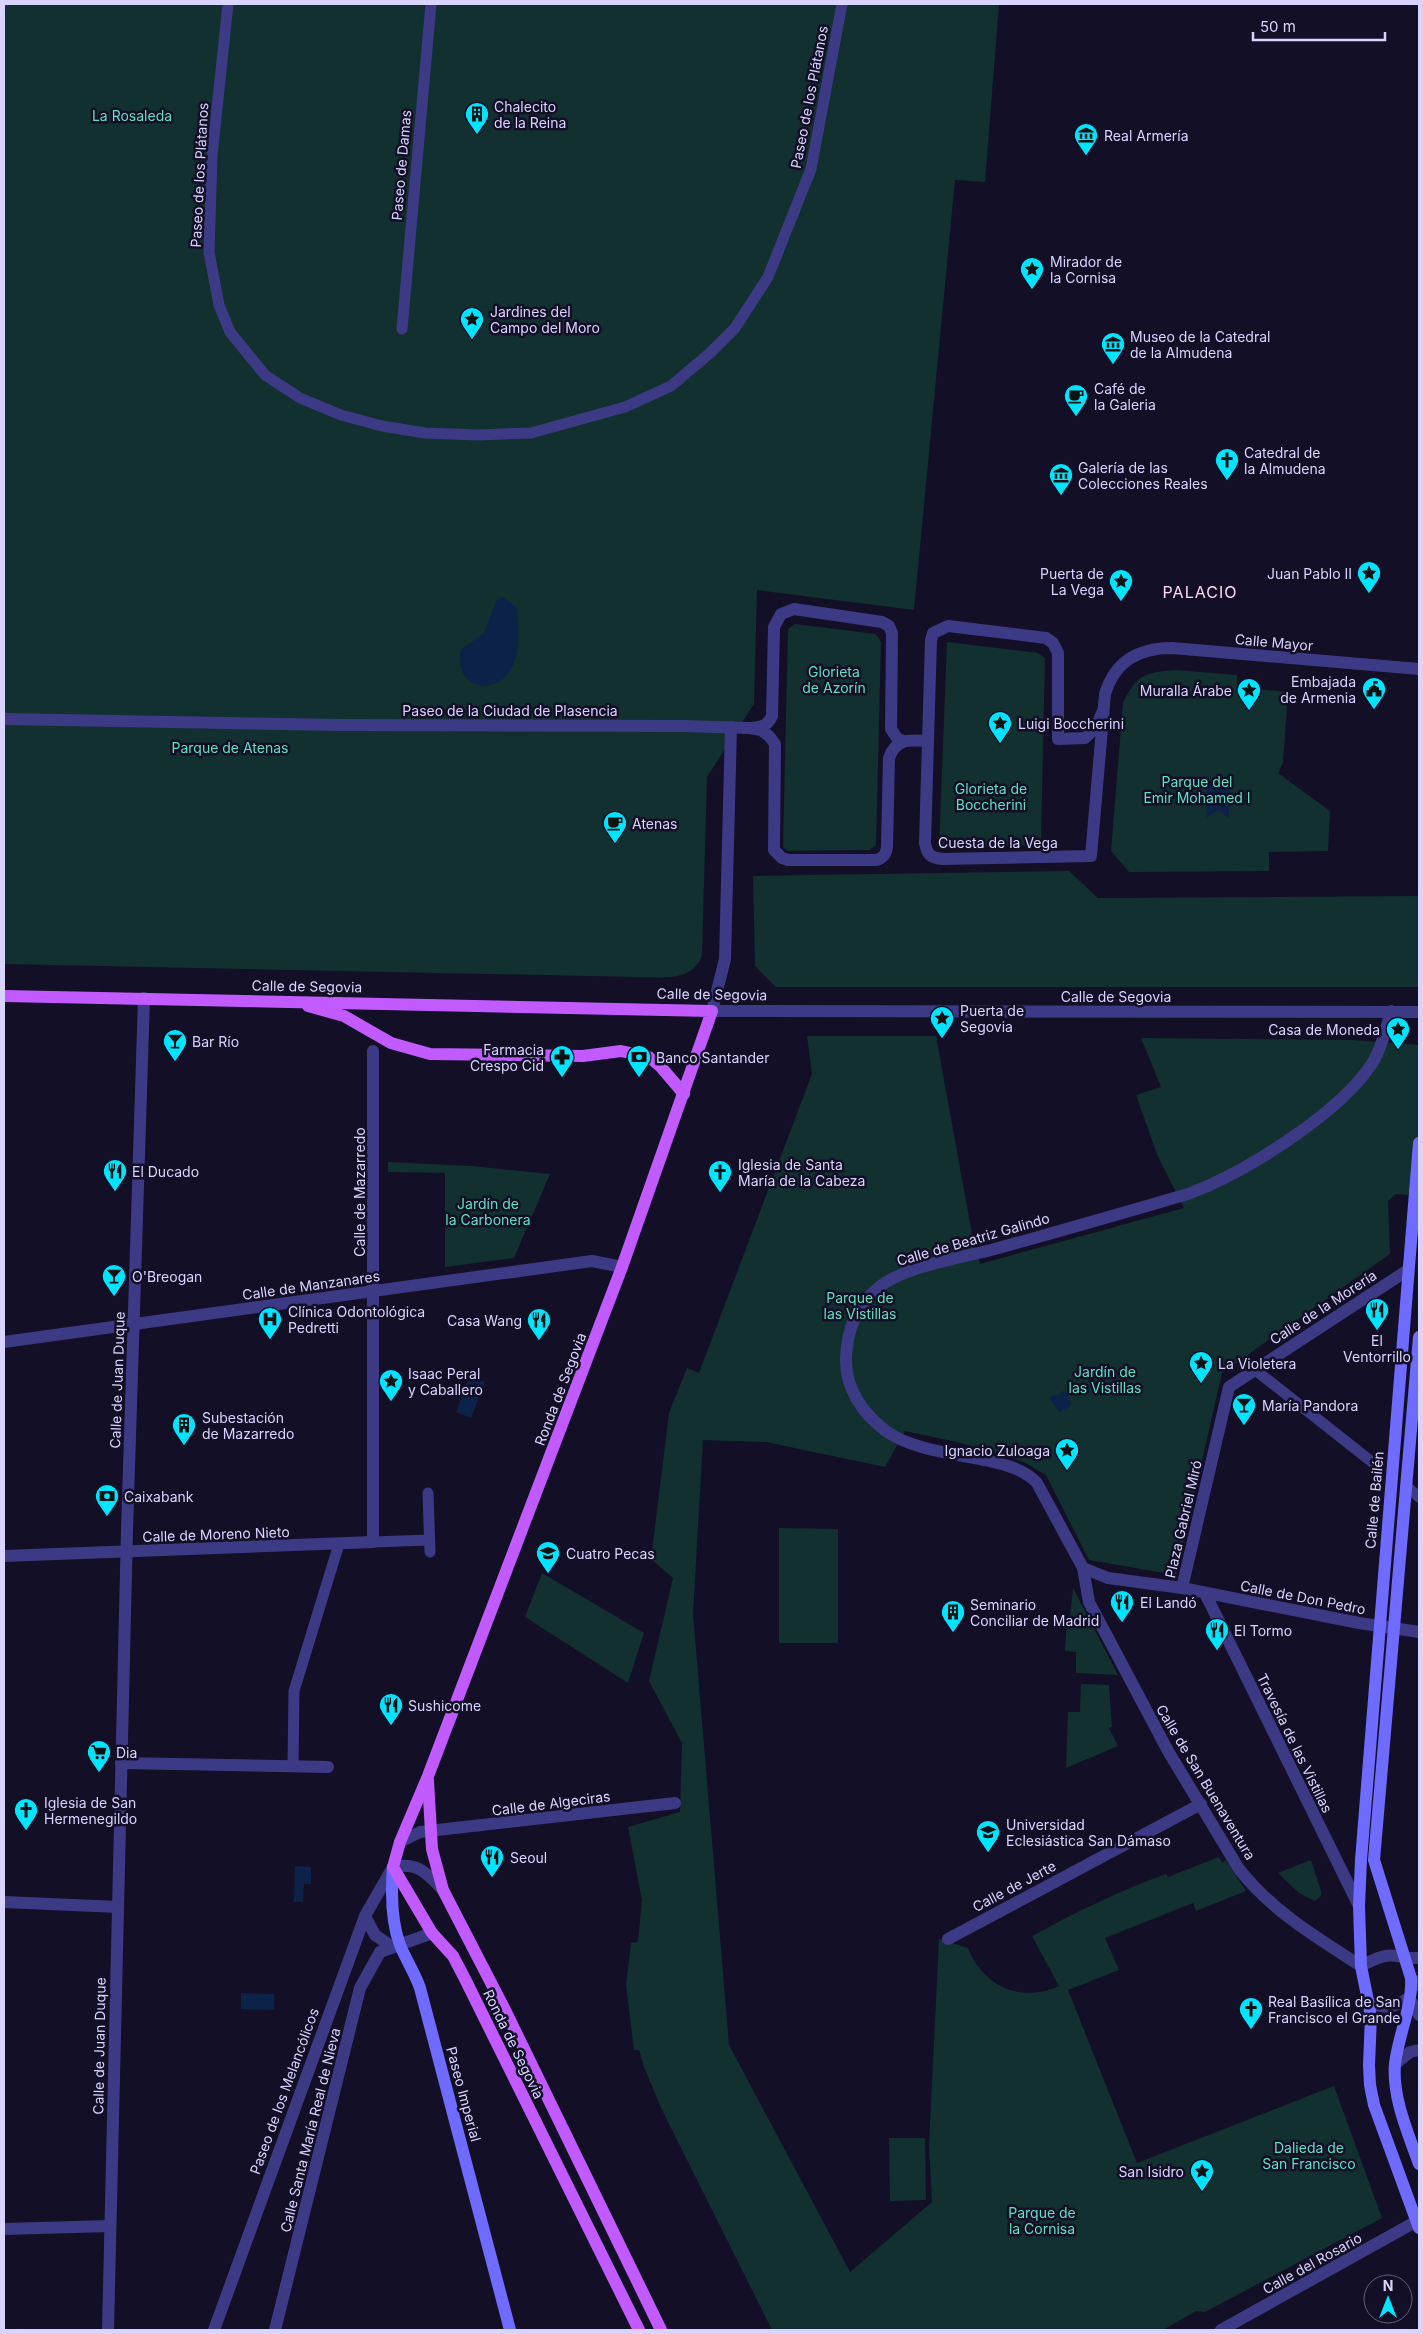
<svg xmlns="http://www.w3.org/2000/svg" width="1423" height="2334" viewBox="0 0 1423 2334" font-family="Inter,sans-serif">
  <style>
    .green { fill: #12302f }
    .water { fill: #0c2248 }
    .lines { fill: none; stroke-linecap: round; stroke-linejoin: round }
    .pedestrian { stroke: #3d3a85; stroke-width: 11 }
    .minor { stroke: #3d3a85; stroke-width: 12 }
    .tertiary { stroke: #3d3a85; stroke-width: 12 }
    .secondary { stroke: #6f6bff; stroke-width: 12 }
    .primary { stroke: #c25bff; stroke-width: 12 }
    .labels { text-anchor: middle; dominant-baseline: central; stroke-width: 5; stroke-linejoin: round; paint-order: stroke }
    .street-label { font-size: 14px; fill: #d9d4ff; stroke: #130f26 }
    .poi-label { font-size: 14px; fill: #d9d4ff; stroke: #130f26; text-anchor: start }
    .park-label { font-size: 14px; fill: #5fe0c0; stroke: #130f26 }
    .quarter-label { font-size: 16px; letter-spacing: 1px; fill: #ffd6f0; stroke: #130f26 }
  </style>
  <rect width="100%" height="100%" fill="#130f26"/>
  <!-- green -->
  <g class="green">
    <path d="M4,4H999L985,182L955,180L914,610L757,590L754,704L707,777L702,955C693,983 660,977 637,977L4,964Z"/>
    <polygon points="795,624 876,634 881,642 876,845 869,850 788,851 783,847 788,629"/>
    <polygon points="947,642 1038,653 1045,658 1041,840 1037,845 939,848"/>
    <path d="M1176,670L1237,675V687L1288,692L1283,763L1278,773L1330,811L1328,851L1269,852V871L1134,872H1129L1111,851L1123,703C1136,675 1145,672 1176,670Z"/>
    <polygon points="1069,871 1098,898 1419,896 1419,987 776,987 755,966 753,876"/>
    <path d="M807,1036H936L972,1234L980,1264L1184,1208L1158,1157L1136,1095L1161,1087L1141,1038L1352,1040L1419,1045V1196L1396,1194L1388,1201L1390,1254L1222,1373L1176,1575L1089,1560L1046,1475L1024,1462L957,1442L905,1431L885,1467L766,1442L703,1440L693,1614L729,2045L850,2272L932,2202L929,2145L939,1939L968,1948C983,1986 1021,2004 1059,1986L1032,1936C1076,1912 1119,1891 1166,1874L1168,1877L1219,1857L1222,1863L1226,1860L1246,1891L1196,1911L1193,1903L1105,1938L1119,1970L1068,1990L1137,2163L1334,2086L1382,2218L1205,2312L1196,2311L1163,2330H772L662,2110L644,2067L639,2050H634L626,1985L631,1943L638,1942L642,1900L628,1827L680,1812L682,1743L649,1681L673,1578L651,1559L669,1413L687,1368L699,1373L812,1074Z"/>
    <polygon points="388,1162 472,1166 550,1174 514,1258 445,1267 445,1173 388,1172"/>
    <polygon points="779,1528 838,1529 838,1643 779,1643"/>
    <polygon points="542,1573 644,1633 628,1683 525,1617"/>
    <polygon points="1073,1588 1118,1675 1076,1673 1076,1652 1065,1651 1067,1617 1070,1617"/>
    <polygon points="1081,1684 1109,1685 1112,1727 1109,1728 1118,1746 1066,1768 1068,1712 1080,1712"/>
    <polygon points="1311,1860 1321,1891 1321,1896 1315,1901 1299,1893 1278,1873"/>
    <polygon points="889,2138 925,2138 926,2200 890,2201"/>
  </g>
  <!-- water -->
  <g class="water">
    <path d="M503,597L517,608C518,627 521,647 513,665C499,698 453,691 461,650L484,633L496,601Z"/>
    <polygon points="1206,778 1217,785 1229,778 1229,791 1241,797 1229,804 1229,818 1218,810 1206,818 1207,804 1195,798 1207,792"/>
    <polygon points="469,1377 485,1382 471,1418 456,1412"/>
    <polygon points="1063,1391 1066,1392 1071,1403 1069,1407 1059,1412 1050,1399 1051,1396 1057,1395"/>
    <polygon points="295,1866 311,1867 311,1884 304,1884 303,1902 294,1902"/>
    <polygon points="241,1993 274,1994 274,2010 241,2009"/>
  </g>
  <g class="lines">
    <!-- pedestrian -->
    <g class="pedestrian">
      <polyline points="228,4 212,156 209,252 219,305 230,332 265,375 300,398 341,415 382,426 425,433 478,435 531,433 625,407 671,386 710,353 735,328 768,277 811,169 842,4"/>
      <polyline points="402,329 431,4"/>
      <polyline points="1254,1369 1377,1466"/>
      <polyline points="1406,1486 1419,1497"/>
      <polyline points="428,1493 430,1552"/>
      <polyline points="373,1542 429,1540"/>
      <polyline points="293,1766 294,1691 339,1544"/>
    </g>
    <!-- minor -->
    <g class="minor">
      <path d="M750,728C761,727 767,727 772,716L774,627L781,614L794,609L882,622L889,626L892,633L891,729L897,738L903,741"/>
      <path d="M1391,1011C1386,1028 1382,1047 1373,1062C1341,1113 1244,1173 1188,1194C1122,1213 1057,1232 991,1250C959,1258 903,1267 878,1288C856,1306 847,1331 846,1358C845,1388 863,1414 886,1431C929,1462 1008,1451 1037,1483L1083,1568L1089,1602L1168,1751L1239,1869C1272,1911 1317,1938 1361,1966C1376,1958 1388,1952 1405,1958"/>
      <polyline points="4,1342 592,1261 622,1267"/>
      <polyline points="4,1556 373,1542 373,1051"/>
      <polyline points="1083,1568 1108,1578 1182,1588 1359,1623 1419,1632"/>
      <polyline points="1182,1588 1229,1387 1408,1270"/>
      <polyline points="1205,1593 1359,1906"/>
      <polyline points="121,1763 328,1767"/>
      <polyline points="400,1842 420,1832 675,1803"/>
      <polyline points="4,1902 118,1907"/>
      <polyline points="365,1916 375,1935 391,1946"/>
      <polyline points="948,1939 1201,1804"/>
      <path d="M1369,2003C1388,2009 1392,2008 1409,1998L1419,2015"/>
      <polyline points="1395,2064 1410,2052 1419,2050"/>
      <polyline points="4,2229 110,2226"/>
      <polyline points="108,2330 127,1530 144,998"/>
      <polyline points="275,2330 360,1988 380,1952 432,1933"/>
      <polyline points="1221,2330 1417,2221"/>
    </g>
    <!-- tertiary -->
    <g class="tertiary">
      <path d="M1103,711L1096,727L1085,738L1058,739V653L1053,643L1046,638L948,626L933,633L931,640L925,843C927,855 931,858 943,859L1091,856L1105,694C1115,661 1138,648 1172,648L1419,669"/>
      <path d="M4,719L339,725L683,726L750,728L761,730L769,736L775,744L774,850L782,858L788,860H877C884,857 886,854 887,847L889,758C896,738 909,740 927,741"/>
      <polyline points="731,727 725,959 712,1011 1419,1012"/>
      <polyline points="1405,1958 1419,1958"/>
      <polyline points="1412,1988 1419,1981"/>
      <path d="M214,2330L365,1916L393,1867C418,1862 427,1873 443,1890"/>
    </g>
    <!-- secondary -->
    <g class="secondary">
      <polyline points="1419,1143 1361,1860 1359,1906 1361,1966 1371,2016 1369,2065 1370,2085 1374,2105 1419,2228"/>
      <path d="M1419,1337L1374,1860L1411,1978C1413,2005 1398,2036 1395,2064C1392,2097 1408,2133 1419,2164"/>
      <path d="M393,1867C391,1892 391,1921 400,1945C406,1960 415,1973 420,1988L510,2330"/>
    </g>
    <!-- primary -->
    <g class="primary">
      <polyline points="4,996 712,1011 622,1267 428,1776 400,1842 393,1867 432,1933 453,1956 465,1979 639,2330"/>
      <polyline points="308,1006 344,1016 391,1043 430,1054 583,1056 621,1051 649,1057 661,1067 684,1094"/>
      <polyline points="428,1781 432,1849 443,1890 504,2008 661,2330"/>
    </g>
  </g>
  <!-- icons -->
  <defs>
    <g id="building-pin" transform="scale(1.25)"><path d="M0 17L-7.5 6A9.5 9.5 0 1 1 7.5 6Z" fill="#00e5ff" stroke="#130f26"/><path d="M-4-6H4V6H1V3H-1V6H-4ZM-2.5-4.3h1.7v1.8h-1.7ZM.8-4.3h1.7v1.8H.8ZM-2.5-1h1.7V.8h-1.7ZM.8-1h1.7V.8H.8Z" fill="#111"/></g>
    <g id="museum-pin" transform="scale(1.25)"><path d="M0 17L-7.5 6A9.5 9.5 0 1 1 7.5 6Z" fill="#00e5ff" stroke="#130f26"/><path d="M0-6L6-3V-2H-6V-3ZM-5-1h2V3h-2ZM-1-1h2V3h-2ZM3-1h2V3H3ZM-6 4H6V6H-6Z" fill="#111"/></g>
    <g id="sight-pin" transform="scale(1.25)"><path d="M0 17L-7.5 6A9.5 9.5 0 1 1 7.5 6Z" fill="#00e5ff" stroke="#130f26"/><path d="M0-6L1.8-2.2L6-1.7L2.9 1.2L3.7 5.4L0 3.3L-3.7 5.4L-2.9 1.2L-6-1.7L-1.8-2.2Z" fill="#111"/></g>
    <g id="cafe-pin" transform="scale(1.25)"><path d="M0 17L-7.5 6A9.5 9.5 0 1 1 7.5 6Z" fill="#00e5ff" stroke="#130f26"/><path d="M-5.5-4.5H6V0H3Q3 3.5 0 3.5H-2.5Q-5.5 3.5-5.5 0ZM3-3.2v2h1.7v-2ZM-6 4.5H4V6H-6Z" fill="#111"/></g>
    <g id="church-pin" transform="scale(1.25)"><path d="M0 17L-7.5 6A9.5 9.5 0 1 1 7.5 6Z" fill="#00e5ff" stroke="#130f26"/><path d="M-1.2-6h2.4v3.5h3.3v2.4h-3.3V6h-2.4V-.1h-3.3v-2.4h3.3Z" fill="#111"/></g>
    <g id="civic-pin" transform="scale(1.25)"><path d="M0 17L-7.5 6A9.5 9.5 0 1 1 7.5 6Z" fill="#00e5ff" stroke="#130f26"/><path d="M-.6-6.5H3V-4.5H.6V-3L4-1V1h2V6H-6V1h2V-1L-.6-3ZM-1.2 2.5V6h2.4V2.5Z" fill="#111"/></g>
    <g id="bar-pin" transform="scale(1.25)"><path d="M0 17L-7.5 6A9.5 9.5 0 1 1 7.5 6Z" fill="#00e5ff" stroke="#130f26"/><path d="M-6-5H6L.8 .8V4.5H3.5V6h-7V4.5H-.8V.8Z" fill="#111"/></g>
    <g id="pharmacy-pin" transform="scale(1.25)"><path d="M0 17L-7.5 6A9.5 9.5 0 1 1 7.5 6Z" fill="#00e5ff" stroke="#130f26"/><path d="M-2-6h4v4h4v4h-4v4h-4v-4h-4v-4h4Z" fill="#111"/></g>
    <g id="bank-pin" transform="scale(1.25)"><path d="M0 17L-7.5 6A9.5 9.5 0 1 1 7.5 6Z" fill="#00e5ff" stroke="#130f26"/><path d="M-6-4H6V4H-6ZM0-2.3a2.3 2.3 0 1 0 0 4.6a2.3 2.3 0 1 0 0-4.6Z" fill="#111"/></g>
    <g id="restaurant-pin" transform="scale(1.25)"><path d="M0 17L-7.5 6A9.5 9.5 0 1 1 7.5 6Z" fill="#00e5ff" stroke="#130f26"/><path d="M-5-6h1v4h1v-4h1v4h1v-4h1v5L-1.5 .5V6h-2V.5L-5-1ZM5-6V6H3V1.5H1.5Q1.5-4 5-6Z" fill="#111"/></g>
    <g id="hospital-pin" transform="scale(1.25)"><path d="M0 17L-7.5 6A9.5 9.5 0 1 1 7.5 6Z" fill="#00e5ff" stroke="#130f26"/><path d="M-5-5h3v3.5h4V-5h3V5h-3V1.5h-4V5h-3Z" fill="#111"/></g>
    <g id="school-pin" transform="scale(1.25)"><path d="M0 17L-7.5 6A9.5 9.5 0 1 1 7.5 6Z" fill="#00e5ff" stroke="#130f26"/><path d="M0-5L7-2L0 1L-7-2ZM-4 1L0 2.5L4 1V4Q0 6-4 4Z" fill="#111"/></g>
    <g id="supermarket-pin" transform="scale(1.25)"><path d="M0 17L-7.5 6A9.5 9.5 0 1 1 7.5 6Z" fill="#00e5ff" stroke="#130f26"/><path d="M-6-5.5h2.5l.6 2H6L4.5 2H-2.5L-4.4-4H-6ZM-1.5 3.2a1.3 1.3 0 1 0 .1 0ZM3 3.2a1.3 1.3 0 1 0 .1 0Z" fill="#111"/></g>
    <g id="university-pin" transform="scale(1.25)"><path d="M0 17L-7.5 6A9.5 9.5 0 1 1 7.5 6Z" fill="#00e5ff" stroke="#130f26"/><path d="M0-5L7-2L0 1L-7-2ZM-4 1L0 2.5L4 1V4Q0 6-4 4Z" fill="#111"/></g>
  </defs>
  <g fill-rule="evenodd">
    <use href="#building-pin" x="477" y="114"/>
    <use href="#museum-pin" x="1086" y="135"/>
    <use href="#sight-pin" x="1032" y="269"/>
    <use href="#sight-pin" x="472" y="319"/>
    <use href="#museum-pin" x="1113" y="344"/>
    <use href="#cafe-pin" x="1076" y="396"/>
    <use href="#church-pin" x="1227" y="460"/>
    <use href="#museum-pin" x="1061" y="475"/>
    <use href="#sight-pin" x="1369" y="573"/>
    <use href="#sight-pin" x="1121" y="581"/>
    <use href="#civic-pin" x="1374" y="689"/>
    <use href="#sight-pin" x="1249" y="690"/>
    <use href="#sight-pin" x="1000" y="723"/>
    <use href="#cafe-pin" x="615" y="823"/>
    <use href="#sight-pin" x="942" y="1018"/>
    <use href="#sight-pin" x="1398" y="1029"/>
    <use href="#bar-pin" x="175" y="1041"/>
    <use href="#pharmacy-pin" x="562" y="1057"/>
    <use href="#bank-pin" x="639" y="1057"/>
    <use href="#restaurant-pin" x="115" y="1171"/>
    <use href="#church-pin" x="720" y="1172"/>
    <use href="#bar-pin" x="114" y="1276"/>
    <use href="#restaurant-pin" x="1377" y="1310"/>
    <use href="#hospital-pin" x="270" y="1319"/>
    <use href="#restaurant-pin" x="539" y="1320"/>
    <use href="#sight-pin" x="1201" y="1363"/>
    <use href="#sight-pin" x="391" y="1381"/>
    <use href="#bar-pin" x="1244" y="1405"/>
    <use href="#building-pin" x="184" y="1425"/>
    <use href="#sight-pin" x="1067" y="1450"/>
    <use href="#bank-pin" x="107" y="1496"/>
    <use href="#school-pin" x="548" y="1553"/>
    <use href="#restaurant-pin" x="1122" y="1602"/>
    <use href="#building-pin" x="953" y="1612"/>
    <use href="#restaurant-pin" x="1217" y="1630"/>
    <use href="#restaurant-pin" x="391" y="1705"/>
    <use href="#supermarket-pin" x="99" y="1752"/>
    <use href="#church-pin" x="26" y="1810"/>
    <use href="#university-pin" x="988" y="1832"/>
    <use href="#restaurant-pin" x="492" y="1857"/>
    <use href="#church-pin" x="1251" y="2009"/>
    <use href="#sight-pin" x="1202" y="2171"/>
  </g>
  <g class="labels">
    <!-- street labels -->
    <g class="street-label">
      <text transform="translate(809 97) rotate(-79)">Paseo de los Plátanos</text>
      <text transform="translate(401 165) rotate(-85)">Paseo de Damas</text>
      <text transform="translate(199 175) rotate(-87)">Paseo de los Plátanos</text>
      <text transform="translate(1274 642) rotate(5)">Calle Mayor</text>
      <text x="510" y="710">Paseo de la Ciudad de Plasencia</text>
      <text x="998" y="842">Cuesta de la Vega</text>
      <text transform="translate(307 986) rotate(1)">Calle de Segovia</text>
      <text transform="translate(712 994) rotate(1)">Calle de Segovia</text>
      <text x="1116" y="996">Calle de Segovia</text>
      <text transform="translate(359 1192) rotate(-90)">Calle de Mazarredo</text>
      <text transform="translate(973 1239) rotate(-16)">Calle de Beatriz Galindo</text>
      <text transform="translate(311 1285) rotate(-8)">Calle de Manzanares</text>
      <text transform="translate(1323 1307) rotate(-33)">Calle de la Morería</text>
      <text transform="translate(117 1380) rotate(-88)">Calle de Juan Duque</text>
      <text transform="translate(560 1389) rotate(-69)">Ronda de Segovia</text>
      <text transform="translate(1374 1500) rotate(-85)">Calle de Bailén</text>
      <text transform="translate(1183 1519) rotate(-77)">Plaza Gabriel Miró</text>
      <text transform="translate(216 1534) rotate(-2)">Calle de Moreno Nieto</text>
      <text transform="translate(1303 1597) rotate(11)">Calle de Don Pedro</text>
      <text transform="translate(1295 1743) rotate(64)">Travesía de las Vistillas</text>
      <text transform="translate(1206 1782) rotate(59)">Calle de San Buenaventura</text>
      <text transform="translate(551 1803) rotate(-7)">Calle de Algeciras</text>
      <text transform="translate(1014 1886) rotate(-28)">Calle de Jerte</text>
      <text transform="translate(514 2044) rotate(64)">Ronda de Segovia</text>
      <text transform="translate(99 2046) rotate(-89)">Calle de Juan Duque</text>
      <text transform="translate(284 2091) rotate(-70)">Paseo de los Melancólicos</text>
      <text transform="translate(464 2094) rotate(75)">Paseo Imperial</text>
      <text transform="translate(310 2130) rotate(-76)">Calle Santa María Real de Nieva</text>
      <text transform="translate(1312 2263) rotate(-29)">Calle del Rosario</text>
    </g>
    <!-- poi labels -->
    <g class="poi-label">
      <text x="494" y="106">Chalecito<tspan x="494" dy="16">de la Reina</tspan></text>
      <text x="1104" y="135">Real Armería</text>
      <text x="1050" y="261">Mirador de<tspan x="1050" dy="16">la Cornisa</tspan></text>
      <text x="490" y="311">Jardines del<tspan x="490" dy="16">Campo del Moro</tspan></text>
      <text x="1130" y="336">Museo de la Catedral<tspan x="1130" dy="16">de la Almudena</tspan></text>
      <text x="1094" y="388">Café de<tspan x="1094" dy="16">la Galeria</tspan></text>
      <text x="1244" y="452">Catedral de<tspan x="1244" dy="16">la Almudena</tspan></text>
      <text x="1078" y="467">Galería de las<tspan x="1078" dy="16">Colecciones Reales</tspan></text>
      <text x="1104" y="573" text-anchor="end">Puerta de<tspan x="1104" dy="16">La Vega</tspan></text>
      <text x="1352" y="573" text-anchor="end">Juan Pablo II</text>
      <text x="1356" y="681" text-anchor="end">Embajada<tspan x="1356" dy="16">de Armenia</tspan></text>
      <text x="1232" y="690" text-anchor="end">Muralla Árabe</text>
      <text x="1018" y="723">Luigi Boccherini</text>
      <text x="632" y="823">Atenas</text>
      <text x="960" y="1010">Puerta de<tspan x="960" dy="16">Segovia</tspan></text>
      <text x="1380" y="1029" text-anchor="end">Casa de Moneda</text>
      <text x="192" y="1041">Bar Río</text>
      <text x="544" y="1049" text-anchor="end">Farmacia<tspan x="544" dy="16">Crespo Cid</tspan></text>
      <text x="656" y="1057">Banco Santander</text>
      <text x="738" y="1164">Iglesia de Santa<tspan x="738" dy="16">María de la Cabeza</tspan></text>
      <text x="132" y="1171">El Ducado</text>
      <text x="132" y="1276">O'Breogan</text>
      <text x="288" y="1311">Clínica Odontológica<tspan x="288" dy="16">Pedretti</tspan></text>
      <text x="522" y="1320" text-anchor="end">Casa Wang</text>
      <text x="1377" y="1340" text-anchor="middle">El<tspan x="1377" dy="16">Ventorrillo</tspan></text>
      <text x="1218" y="1363">La Violetera</text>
      <text x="408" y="1373">Isaac Peral<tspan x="408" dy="16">y Caballero</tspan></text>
      <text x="1262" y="1405">María Pandora</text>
      <text x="202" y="1417">Subestación<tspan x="202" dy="16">de Mazarredo</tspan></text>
      <text x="1050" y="1450" text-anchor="end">Ignacio Zuloaga</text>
      <text x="124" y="1496">Caixabank</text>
      <text x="566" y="1553">Cuatro Pecas</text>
      <text x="1140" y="1602">El Landó</text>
      <text x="970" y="1604">Seminario<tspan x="970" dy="16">Conciliar de Madrid</tspan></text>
      <text x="1234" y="1630">El Tormo</text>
      <text x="408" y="1705">Sushicome</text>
      <text x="116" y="1752">Dia</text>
      <text x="44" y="1802">Iglesia de San<tspan x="44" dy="16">Hermenegildo</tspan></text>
      <text x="1006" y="1824">Universidad<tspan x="1006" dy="16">Eclesiástica San Dámaso</tspan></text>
      <text x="510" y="1857">Seoul</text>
      <text x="1268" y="2001">Real Basílica de San<tspan x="1268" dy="16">Francisco el Grande</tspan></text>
      <text x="1184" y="2171" text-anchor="end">San Isidro</text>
    </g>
    <!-- park labels -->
    <g class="park-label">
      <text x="132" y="115">La Rosaleda</text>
      <text x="834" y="671">Glorieta<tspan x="834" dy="16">de Azorín</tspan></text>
      <text x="230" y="747">Parque de Atenas</text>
      <text x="1197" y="781">Parque del<tspan x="1197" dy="16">Emir Mohamed I</tspan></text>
      <text x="991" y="788">Glorieta de<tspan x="991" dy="16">Boccherini</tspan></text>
      <text x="488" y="1203">Jardín de<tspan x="488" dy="16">la Carbonera</tspan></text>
      <text x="860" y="1297">Parque de<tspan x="860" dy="16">las Vistillas</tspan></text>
      <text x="1105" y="1371">Jardín de<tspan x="1105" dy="16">las Vistillas</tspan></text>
      <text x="1309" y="2147">Dalieda de<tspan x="1309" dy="16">San Francisco</tspan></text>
      <text x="1042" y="2212">Parque de<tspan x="1042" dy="16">la Cornisa</tspan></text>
    </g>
    <!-- quarter labels -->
    <g class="quarter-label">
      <text x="1200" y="592">PALACIO</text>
    </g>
  </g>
  <!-- border -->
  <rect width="1423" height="2334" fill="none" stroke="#d9d4ff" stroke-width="10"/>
  <!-- north arrow -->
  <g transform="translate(1388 2299)"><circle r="24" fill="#130f26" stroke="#625e7d"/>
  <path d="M0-4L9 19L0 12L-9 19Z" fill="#00e5ff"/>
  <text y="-8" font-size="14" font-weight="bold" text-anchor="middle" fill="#d9d4ff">N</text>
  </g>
  <!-- scale -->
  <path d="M1253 32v8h132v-8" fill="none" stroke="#d9d4ff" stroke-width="2.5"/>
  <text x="1260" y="32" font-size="15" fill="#d9d4ff" stroke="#130f26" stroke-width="4" paint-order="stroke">50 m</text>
</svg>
